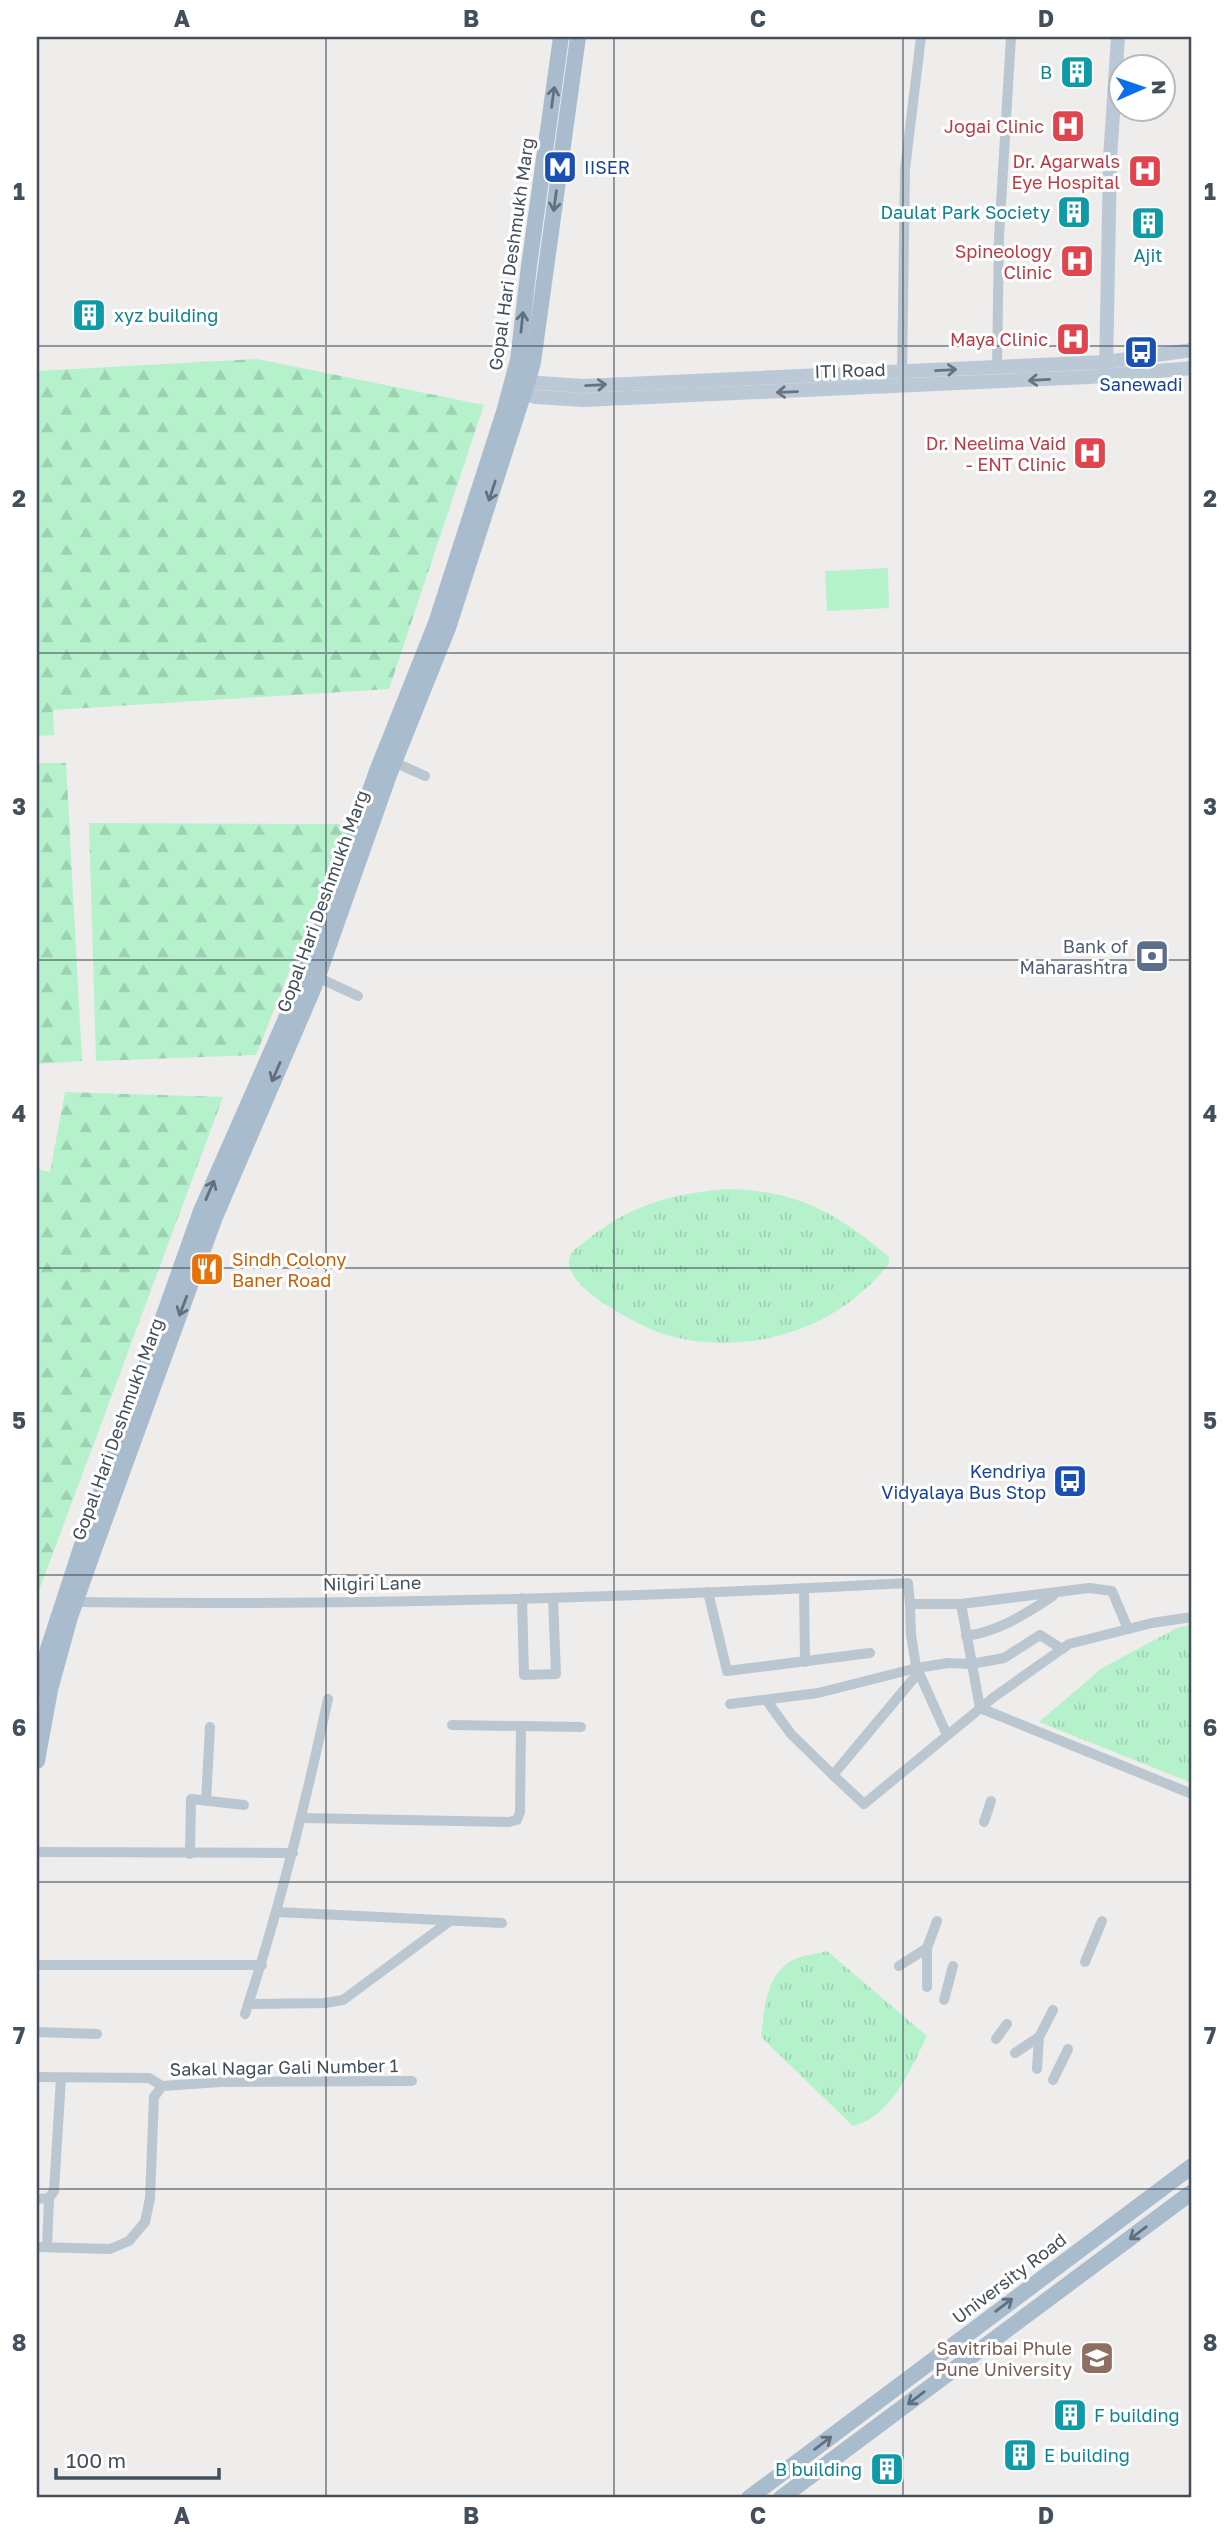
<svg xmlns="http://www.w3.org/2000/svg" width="1229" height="2535" viewBox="0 0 1229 2535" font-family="'Golos Text',sans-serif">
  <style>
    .grass { fill: #b5f2cc }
    .forest { fill: url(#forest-firs) }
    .park { fill: url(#park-tufts) }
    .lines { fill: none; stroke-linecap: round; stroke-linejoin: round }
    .street { stroke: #bbc7d0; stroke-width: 10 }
    .secondary { stroke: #bbc8d5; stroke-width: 14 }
    .primary { stroke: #a9bcce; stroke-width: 16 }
    .oneway { stroke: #62707e }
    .oneway2 { stroke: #677480 }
    .grid { fill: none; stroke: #43505b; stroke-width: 2; stroke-opacity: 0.55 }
    .labels { text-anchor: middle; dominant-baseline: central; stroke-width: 6; stroke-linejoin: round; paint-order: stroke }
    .culture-label { font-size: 18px; fill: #0d838f; stroke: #fff; text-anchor: end }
    .health-label { font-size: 18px; fill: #be3a42; stroke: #fff; text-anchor: end }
    .transit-label { font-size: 18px; fill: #164399; stroke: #fff; text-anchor: start }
    .street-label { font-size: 18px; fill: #43505b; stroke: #fff }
    .service-label { font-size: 18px; fill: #4e5e75; stroke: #fff; text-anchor: end }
    .food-label { font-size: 18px; fill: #c56008; stroke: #fff; text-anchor: start }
    .education-label { font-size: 18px; fill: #785e54; stroke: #fff; text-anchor: end }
    .neatline { fill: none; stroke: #43505b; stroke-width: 2.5 }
    .grid-label { font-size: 23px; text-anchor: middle; font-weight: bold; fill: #43505b }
  </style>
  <defs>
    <pattern id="forest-firs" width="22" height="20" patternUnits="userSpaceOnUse" patternTransform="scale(1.75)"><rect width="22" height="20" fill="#b5f2cc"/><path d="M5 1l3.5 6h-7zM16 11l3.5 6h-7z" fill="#9dd1b1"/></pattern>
    <pattern id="park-tufts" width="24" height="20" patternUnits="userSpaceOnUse" patternTransform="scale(1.75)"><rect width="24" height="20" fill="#b5f2cc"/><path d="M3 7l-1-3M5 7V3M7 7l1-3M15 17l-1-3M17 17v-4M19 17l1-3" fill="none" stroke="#9dd1b1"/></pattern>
  </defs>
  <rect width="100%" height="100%" fill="#efecec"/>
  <!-- grass -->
  <polygon class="grass" points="888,568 889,608 827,611 825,571"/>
  <!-- forest -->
  <g class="forest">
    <polygon points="257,359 484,405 389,689 53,710 54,735 37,736 37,371"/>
    <polygon points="37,763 66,763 82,1061 37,1064"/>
    <polygon points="89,823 352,824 342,840 256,1055 96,1061"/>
    <polygon points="65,1092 223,1097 37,1596 37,1169 50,1172"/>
  </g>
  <!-- park -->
  <g class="park">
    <path d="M731,1189C746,1190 761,1191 775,1194C820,1203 855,1228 889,1257V1264C881,1273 873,1283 863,1291C813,1336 739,1353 674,1337C649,1331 628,1318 606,1305C594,1297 568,1278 569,1262C569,1251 580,1246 588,1239C634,1203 675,1193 731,1189Z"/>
    <polygon points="1192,1624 1192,1783 1039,1722 1102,1668 1177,1628"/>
    <path d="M827,1951L927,2036C911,2068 892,2117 853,2126L761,2037C765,2009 765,1973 795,1959C804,1955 817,1954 827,1951Z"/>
  </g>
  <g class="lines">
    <!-- street -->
    <g class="street">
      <polyline points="997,368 999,237 1011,37"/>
      <polyline points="902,376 905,169 921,37"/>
      <polyline points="394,762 425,776"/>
      <polyline points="317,977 358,996"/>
      <polyline points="804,1588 805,1662"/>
      <polyline points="708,1592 727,1671 870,1653"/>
      <polyline points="522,1598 524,1675 556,1674 553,1598"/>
      <path d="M75,1602C353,1606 631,1598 908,1583L910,1604"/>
      <polyline points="961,1604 1089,1588 1112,1591 1128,1629"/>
      <path d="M966,1636C1000,1631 1025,1614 1053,1596"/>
      <polyline points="919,1672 833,1775 864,1804 994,1697 1069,1644 1152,1623 1192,1617"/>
      <polyline points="767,1701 791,1734 833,1775"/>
      <polyline points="730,1704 818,1693 917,1668 948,1663 971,1664 1004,1658 1040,1635 1062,1649"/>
      <polyline points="452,1725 581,1727"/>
      <polyline points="947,1735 916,1666 911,1635 910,1604 961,1604 980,1708 1192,1794"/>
      <polyline points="206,1801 210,1727"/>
      <polyline points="303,1818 509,1822 517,1820 520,1812 521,1726"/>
      <polyline points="984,1822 991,1801"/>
      <polyline points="37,1852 293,1853"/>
      <polyline points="190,1854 191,1799 244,1805"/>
      <polyline points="277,1912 502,1923"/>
      <polyline points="1085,1962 1102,1921"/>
      <polyline points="37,1965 262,1965"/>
      <polyline points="899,1966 927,1948 937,1921"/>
      <polyline points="927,1987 927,1948"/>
      <polyline points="944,2000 953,1966"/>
      <polyline points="248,2004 325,2003 343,2000 450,1921"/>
      <path d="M245,2014C279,1910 305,1806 328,1699"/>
      <polyline points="37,2032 97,2034"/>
      <polyline points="996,2039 1007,2024"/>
      <polyline points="1015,2053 1039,2037 1053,2010"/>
      <polyline points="1037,2069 1039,2037"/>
      <polyline points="37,2077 149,2078 162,2086"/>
      <polyline points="1053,2080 1068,2049"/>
      <polyline points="37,2199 49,2198 54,2191 61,2078"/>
      <polyline points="37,2247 110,2249 129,2241 145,2222 150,2198 154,2097 162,2086 221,2082 412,2081"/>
      <polyline points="47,2247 49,2198"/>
    </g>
    <!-- secondary -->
    <g class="secondary">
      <polyline points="1106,371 1110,159 1118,37"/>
      <polyline points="517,377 539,383 583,386 1106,362 1192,350"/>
      <polyline points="514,390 536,397 583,400 1090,377 1192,368"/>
    </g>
    <!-- primary -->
    <g class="primary">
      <polyline points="37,1695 48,1649 81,1548 201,1211 302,982 377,771 436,623 504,412 518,360 529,266 561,37"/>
      <polyline points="37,1761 50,1690 70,1617 93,1552 215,1217 314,987 389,775 448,628 528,380 533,362 578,37"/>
      <polyline points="749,2498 1192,2166"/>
      <polyline points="781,2498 1192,2192"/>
    </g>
  </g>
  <!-- one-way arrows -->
  <defs><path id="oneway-shaft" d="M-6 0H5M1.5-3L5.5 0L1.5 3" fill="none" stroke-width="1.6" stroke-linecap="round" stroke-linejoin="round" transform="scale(1.75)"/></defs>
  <g class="oneway">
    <use href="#oneway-shaft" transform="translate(553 97) rotate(-82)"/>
    <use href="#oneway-shaft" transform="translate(555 201) rotate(98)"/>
    <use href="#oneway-shaft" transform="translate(522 322) rotate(-84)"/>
    <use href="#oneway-shaft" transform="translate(492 491) rotate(108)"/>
    <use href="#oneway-shaft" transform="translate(276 1072) rotate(113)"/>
    <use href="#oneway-shaft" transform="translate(210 1190) rotate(-67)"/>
    <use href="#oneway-shaft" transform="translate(183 1306) rotate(111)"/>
    <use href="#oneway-shaft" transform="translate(1138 2233) rotate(143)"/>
    <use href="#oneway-shaft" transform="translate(1004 2305) rotate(-37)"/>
    <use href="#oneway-shaft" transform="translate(916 2398) rotate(143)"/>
    <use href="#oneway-shaft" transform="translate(823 2443) rotate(-37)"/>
  </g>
  <g class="oneway2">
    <use href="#oneway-shaft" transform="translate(946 370) rotate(-3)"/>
    <use href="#oneway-shaft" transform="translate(1039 380) rotate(177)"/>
    <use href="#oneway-shaft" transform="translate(596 385) rotate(-3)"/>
    <use href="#oneway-shaft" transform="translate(787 392) rotate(178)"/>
  </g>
  <!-- grid -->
  <path class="grid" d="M326,37V2498M614,37V2498M903,37V2498M37,346H1192M37,653H1192M37,960H1192M37,1268H1192M37,1575H1192M37,1882H1192M37,2189H1192"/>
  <!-- icons -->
  <defs>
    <g id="building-square" transform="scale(1.75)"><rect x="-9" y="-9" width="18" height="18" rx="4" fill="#0f9aa8" stroke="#fff"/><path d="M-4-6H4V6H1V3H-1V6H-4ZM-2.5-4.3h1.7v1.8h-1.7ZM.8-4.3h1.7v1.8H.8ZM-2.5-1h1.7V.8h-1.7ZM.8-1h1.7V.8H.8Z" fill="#fff"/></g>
    <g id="hospital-square" transform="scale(1.75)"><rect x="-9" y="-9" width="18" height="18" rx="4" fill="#e0444e" stroke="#fff"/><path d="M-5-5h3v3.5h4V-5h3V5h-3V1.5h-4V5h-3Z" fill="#fff"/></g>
    <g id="metro-square" transform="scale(1.75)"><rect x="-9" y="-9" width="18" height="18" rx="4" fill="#1a4fb4" stroke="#fff"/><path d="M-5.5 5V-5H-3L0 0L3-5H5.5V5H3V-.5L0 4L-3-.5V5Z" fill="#fff"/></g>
    <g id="bus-square" transform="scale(1.75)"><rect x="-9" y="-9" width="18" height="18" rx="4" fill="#1a4fb4" stroke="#fff"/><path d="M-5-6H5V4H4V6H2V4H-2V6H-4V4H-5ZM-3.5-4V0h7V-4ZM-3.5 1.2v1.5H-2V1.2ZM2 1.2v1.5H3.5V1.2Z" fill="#fff"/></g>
    <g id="bank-square" transform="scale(1.75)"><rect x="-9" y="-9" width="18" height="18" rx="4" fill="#5c6f8a" stroke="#fff"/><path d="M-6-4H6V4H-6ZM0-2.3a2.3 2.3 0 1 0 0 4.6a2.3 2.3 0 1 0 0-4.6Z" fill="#fff"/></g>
    <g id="restaurant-square" transform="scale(1.75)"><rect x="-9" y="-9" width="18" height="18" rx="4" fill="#e8710a" stroke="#fff"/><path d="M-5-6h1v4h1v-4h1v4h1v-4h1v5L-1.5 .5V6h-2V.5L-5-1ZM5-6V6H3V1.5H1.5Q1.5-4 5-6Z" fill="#fff"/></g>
    <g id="university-square" transform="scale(1.75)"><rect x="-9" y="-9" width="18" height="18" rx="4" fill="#8d6e63" stroke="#fff"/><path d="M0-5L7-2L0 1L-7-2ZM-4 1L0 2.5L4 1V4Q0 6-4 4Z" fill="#fff"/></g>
  </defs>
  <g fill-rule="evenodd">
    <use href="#building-square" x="1077" y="72"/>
    <use href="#hospital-square" x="1068" y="126"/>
    <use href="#metro-square" x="560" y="167"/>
    <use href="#hospital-square" x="1145" y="171"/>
    <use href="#building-square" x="1074" y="212"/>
    <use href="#building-square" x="1148" y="223"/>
    <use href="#hospital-square" x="1077" y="261"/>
    <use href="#building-square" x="89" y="315"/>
    <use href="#hospital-square" x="1073" y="339"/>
    <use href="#bus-square" x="1141" y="352"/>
    <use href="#hospital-square" x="1090" y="453"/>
    <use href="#bank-square" x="1152" y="956"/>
    <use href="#restaurant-square" x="207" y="1269"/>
    <use href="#bus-square" x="1070" y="1481"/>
    <use href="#university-square" x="1097" y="2358"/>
    <use href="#building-square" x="1070" y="2415"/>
    <use href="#building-square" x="1020" y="2455"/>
    <use href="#building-square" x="887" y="2469"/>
  </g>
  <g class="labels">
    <!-- culture labels -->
    <g class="culture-label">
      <text x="1052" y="72">B</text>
      <text x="1050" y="212">Daulat Park Society</text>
      <text x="1148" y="255" text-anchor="middle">Ajit</text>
      <text x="114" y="315" text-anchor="start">xyz building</text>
      <text x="1094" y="2415" text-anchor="start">F building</text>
      <text x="1044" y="2455" text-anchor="start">E building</text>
      <text x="862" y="2469">B building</text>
    </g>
    <!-- health labels -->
    <g class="health-label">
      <text x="1044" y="126">Jogai Clinic</text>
      <text x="1120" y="161">Dr. Agarwals<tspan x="1120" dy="21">Eye Hospital</tspan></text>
      <text x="1052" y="251">Spineology<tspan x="1052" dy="21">Clinic</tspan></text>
      <text x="1048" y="339">Maya Clinic</text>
      <text x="1066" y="443">Dr. Neelima Vaid<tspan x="1066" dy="21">- ENT Clinic</tspan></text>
    </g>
    <!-- transit labels -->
    <g class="transit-label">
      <text x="584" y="167">IISER</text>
      <text x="1141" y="384" text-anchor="middle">Sanewadi</text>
      <text x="1046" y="1471" text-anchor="end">Kendriya<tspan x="1046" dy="21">Vidyalaya Bus Stop</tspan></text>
    </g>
    <!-- street labels -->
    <g class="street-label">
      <text transform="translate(511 254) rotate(-82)">Gopal Hari Deshmukh Marg</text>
      <text transform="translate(850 370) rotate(-2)">ITI Road</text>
      <text transform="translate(322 901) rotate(-70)">Gopal Hari Deshmukh Marg</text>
      <text transform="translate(117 1429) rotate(-70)">Gopal Hari Deshmukh Marg</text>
      <text transform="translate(372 1583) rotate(-1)">Nilgiri Lane</text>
      <text transform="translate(284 2067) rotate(-1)">Sakal Nagar Gali Number 1</text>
      <text transform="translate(1009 2278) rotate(-37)">University Road</text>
    </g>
    <!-- service labels -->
    <g class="service-label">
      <text x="1128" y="946">Bank of<tspan x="1128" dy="21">Maharashtra</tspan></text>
    </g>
    <!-- food labels -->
    <g class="food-label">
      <text x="232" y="1259">Sindh Colony<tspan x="232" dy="21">Baner Road</tspan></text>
    </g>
    <!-- education labels -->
    <g class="education-label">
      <text x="1072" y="2348">Savitribai Phule<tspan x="1072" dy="21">Pune University</tspan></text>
    </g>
  </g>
  <!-- border -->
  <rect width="1229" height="2535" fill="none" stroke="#ffffff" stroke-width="77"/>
  <!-- north arrow -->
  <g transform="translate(1142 88) rotate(88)"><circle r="33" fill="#ffffff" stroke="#b4b9bd" stroke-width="2"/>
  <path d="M0-5L12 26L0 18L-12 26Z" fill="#0b6fea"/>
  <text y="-10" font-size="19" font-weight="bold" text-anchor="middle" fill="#43505b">N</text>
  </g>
  <!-- scale -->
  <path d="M56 2468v10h163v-10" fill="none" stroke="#43505b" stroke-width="3.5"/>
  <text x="66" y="2468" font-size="21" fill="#43505b" stroke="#ffffff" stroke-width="5" paint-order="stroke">100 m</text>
  <rect x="38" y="38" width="1152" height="2458" class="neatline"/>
  <g class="grid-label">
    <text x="182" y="27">A</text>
    <text x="471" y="27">B</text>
    <text x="758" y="27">C</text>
    <text x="1046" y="27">D</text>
    <text x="19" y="200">1</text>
    <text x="1210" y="200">1</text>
    <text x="19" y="507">2</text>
    <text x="1210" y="507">2</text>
    <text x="19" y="815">3</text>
    <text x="1210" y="815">3</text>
    <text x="19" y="1122">4</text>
    <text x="1210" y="1122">4</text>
    <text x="19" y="1429">5</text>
    <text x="1210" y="1429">5</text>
    <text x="19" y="1736">6</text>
    <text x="1210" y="1736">6</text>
    <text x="19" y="2044">7</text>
    <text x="1210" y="2044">7</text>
    <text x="19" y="2351">8</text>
    <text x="1210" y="2351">8</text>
    <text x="182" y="2524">A</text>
    <text x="471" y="2524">B</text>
    <text x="758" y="2524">C</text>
    <text x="1046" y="2524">D</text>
  </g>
</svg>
